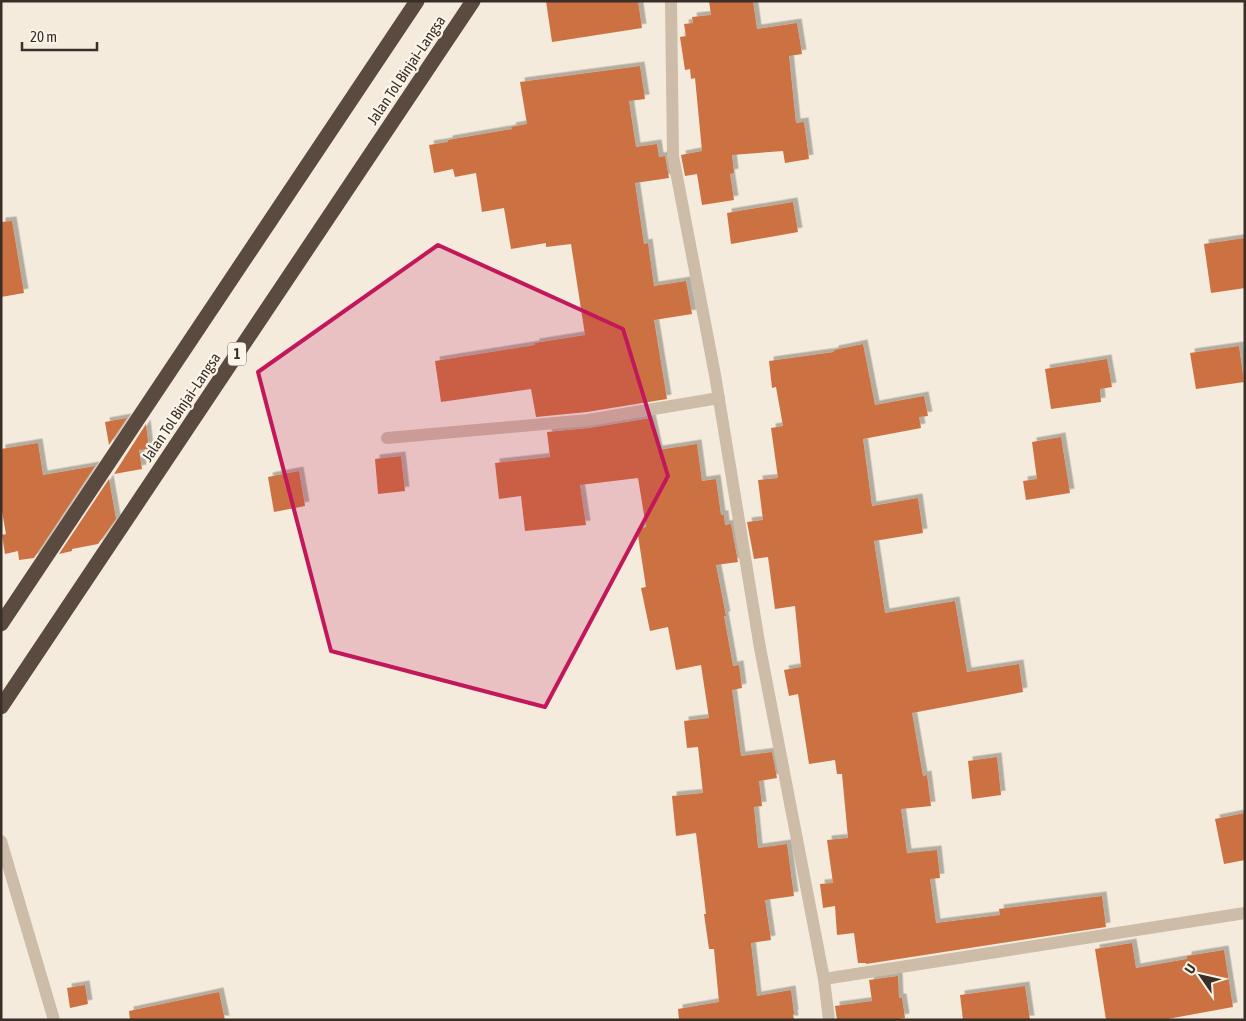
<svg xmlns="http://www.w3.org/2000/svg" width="1246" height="1021" viewBox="0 0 1246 1021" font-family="'Asap Condensed',sans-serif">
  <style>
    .building { fill: #cc7142; filter: url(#shadow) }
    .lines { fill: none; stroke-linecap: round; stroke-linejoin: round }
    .minor { stroke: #cdbca7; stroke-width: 12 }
    .highway { stroke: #5a4a3f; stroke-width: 15 }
    .marked { fill: #c2185b; fill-opacity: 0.2; stroke: #c2185b; stroke-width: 4; stroke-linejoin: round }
    .labels { text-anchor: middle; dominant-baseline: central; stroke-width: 4.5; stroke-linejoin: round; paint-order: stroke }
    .shield { fill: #fbf4e9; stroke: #736a62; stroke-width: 1 }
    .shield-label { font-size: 14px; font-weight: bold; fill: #392f28 }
    .street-label { font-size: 15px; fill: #392f28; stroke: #fbf4e9 }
  </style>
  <defs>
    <filter id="shadow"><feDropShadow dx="4.5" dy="-4.5" stdDeviation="0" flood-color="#0004"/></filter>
  </defs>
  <rect width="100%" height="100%" fill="#f4ebdc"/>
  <!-- building -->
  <g class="building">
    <polygon points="546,1 638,1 642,28 552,42"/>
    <polygon points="709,1 753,1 757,29 797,23 802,54 789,56 796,123 804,122 809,159 785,163 783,151 732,155 734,173 730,174 734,200 702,205 697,174 685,176 681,155 702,151 695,78 691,79 690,69 685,70 680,37 686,36 684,24 693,23 692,17 711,15"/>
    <polygon points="640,66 645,99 629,101 636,147 657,144 659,157 665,156 669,178 635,183 644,244 648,243 654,286 686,281 692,314 654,320 667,399 587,412 536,417 531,389 441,402 435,361 535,345 535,343 585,335 571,244 546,247 546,243 511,249 504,208 482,212 476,173 455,177 453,169 434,173 429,145 448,142 448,140 512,129 511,127 527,124 520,82"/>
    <polygon points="793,202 798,232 731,244 727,213"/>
    <polygon points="12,221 24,293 1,297 1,222"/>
    <polygon points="1245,238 1245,288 1211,293 1204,244"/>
    <polygon points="863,344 875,405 924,396 928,416 919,417 921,428 863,439 872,506 918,498 923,533 874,541 885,613 955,601 967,672 1019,664 1023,692 912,713 923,776 927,775 931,806 901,809 907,853 937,850 940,878 930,879 936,923 1000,915 999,909 1102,896 1106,927 866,964 866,963 858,963 854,933 837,935 835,906 823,908 820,884 833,883 827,840 848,838 842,774 837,774 835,760 809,764 798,694 789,696 784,670 801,667 795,606 775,609 768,557 754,559 747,522 763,520 758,480 778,478 771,428 783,426 776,387 772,388 769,361 834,352 834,350"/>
    <polygon points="1239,346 1244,382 1196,389 1190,353"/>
    <polygon points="1107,359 1112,387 1100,389 1101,402 1051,409 1045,369"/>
    <polygon points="127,418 109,445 105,422"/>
    <polygon points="651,418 658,450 697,444 702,481 716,479 721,515 724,515 725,525 731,524 738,562 716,565 726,616 724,616 733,666 739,665 742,688 732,690 741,756 772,752 777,778 759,781 762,806 754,807 758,848 787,844 794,896 765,900 771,940 751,943 757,996 791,990 794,1014 793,1014 794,1020 679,1020 678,1009 719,1002 714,949 709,949 704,914 706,914 696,833 676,836 672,796 703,793 698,747 687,748 684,721 709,718 701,665 676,670 668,627 650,631 641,588 646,587 637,529 646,527 638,478 580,485 586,525 525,531 521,496 499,499 495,463 550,457 547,432 589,428"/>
    <polygon points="146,424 149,449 139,450 142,469 114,474"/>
    <polygon points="1061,437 1070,493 1026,500 1023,481 1037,479 1032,442"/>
    <polygon points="38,443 43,475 95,466 34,558 19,560 18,551 5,554 2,535 6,534 1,506 1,449"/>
    <polygon points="401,456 405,491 378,494 375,459"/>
    <polygon points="299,471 305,506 274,512 268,477"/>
    <polygon points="109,479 116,519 98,544 72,549 72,551 59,554"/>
    <polygon points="997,757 1001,795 972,799 968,761"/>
    <polygon points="1245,813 1245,860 1224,864 1215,819"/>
    <polygon points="1132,943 1136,968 1187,959 1187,956 1224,950 1233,1007 1162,1020 1106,1020 1095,949"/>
    <polygon points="898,976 899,998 902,998 905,1018 892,1020 837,1020 835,1006 872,1001 869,980"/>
    <polygon points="85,985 88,1004 70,1008 67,988"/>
    <polygon points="1025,986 1030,1020 963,1020 960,995"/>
    <polygon points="219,992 225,1020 130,1020 129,1011"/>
  </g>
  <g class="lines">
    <!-- minor -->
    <g class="minor">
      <polyline points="671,1 673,156 715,375 760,648 824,979 829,1020"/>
      <polyline points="387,438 588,420 719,398"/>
      <polyline points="1,841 54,1020"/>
      <polyline points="824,979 1245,913"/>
    </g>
    <!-- highway -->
    <g class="highway">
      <polyline points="1,624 417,1"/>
      <polyline points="1,707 473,1"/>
    </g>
  </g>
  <!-- marked area -->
  <path class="marked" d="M438,245L623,329L668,476L545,707L331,651L258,372Z"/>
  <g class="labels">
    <!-- shield labels -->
    <rect class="shield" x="228" y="342.5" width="18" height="23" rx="4"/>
    <g class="shield-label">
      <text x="237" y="354">1</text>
    </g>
    <!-- street labels -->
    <g class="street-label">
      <text transform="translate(406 70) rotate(-56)">Jalan Tol Binjai–Langsa</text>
      <text transform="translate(181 407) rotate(-56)">Jalan Tol Binjai–Langsa</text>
    </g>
  </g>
  <!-- border -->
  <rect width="1246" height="1021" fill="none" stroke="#392f28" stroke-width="5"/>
  <!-- north arrow -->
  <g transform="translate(1201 976) rotate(304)" stroke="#fbf4e9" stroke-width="4" paint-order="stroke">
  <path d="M0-4L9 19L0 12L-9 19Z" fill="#392f28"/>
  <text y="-8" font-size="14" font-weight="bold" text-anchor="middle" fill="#392f28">U</text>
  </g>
  <!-- scale -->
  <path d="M22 42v8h75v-8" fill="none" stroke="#392f28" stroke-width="2.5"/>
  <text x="30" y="42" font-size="15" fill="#392f28" stroke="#fbf4e9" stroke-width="4" paint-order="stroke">20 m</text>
</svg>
